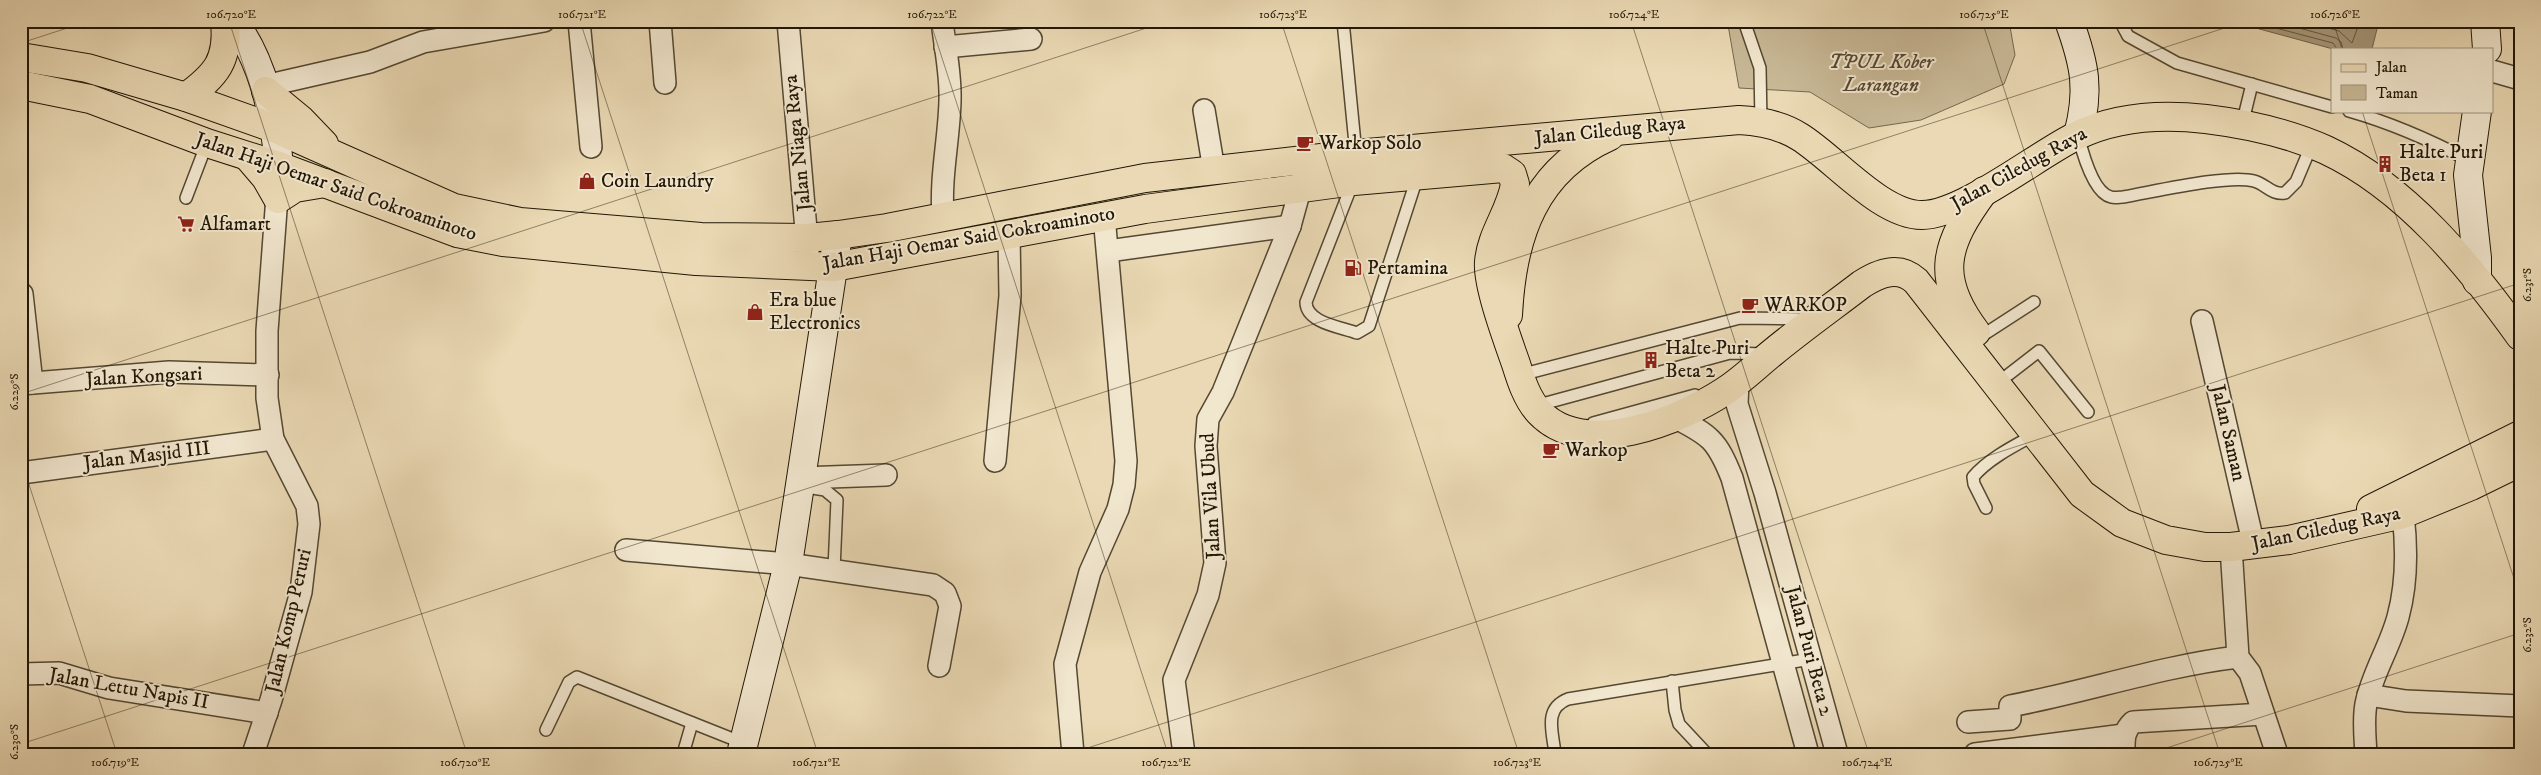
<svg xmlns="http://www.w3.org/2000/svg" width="2541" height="775" viewBox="0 0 2541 775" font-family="'IM FELL DW Pica',serif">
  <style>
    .green { fill: #c8b896; stroke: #75684e }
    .water { fill: #a69779; stroke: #71644b }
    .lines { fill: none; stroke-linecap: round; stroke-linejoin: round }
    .shore { stroke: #645740; stroke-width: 1 }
    .lane-casing { stroke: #544832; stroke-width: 14 }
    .street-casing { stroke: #544832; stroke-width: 24 }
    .secondary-casing { stroke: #221706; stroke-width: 30 }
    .primary-casing { stroke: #221706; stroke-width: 30 }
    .lane { stroke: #f1e6ce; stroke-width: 11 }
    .street { stroke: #f1e6ce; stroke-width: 21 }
    .secondary { stroke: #f1e6ce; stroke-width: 28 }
    .primary { stroke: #ead9b4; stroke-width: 28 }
    .ticks { fill: none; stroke: #221706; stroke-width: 1; stroke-opacity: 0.45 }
    .labels { text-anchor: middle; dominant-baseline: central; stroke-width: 4; stroke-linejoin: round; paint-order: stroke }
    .park-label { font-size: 20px; font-style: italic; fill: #544731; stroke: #f1e6ce }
    .street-label { font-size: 20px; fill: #221706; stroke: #f1e6ce }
    .poi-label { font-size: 20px; fill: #221706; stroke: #f1e6ce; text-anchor: start }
    .neatline { fill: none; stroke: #221706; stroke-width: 2 }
    .ticks-label { font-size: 12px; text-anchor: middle; fill: #221706 }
  </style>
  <rect width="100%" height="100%" fill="#ead9b4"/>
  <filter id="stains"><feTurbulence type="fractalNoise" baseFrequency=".004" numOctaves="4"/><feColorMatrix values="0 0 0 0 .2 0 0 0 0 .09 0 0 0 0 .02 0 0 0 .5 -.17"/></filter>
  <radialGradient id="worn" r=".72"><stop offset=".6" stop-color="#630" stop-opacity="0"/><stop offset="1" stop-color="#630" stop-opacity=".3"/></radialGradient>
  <!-- green -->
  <polygon class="green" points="1725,21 2009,21 2015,55 2004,84 1921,120 1869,128 1810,92 1739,88 1728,25"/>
  <!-- water -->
  <polygon class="water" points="2230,21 2379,21 2372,49 2333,49"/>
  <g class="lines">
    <!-- shore -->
    <g class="shore">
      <polyline points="2249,21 2333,43 2337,49"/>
      <polyline points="2273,21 2336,38 2341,42 2343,49"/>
      <polyline points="2303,21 2339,31 2352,43 2360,21"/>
    </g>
    <!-- lane casing -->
    <g class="lane-casing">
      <g id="lane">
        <polyline points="1343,21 1356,154"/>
        <polyline points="1744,21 1760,68 1761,122"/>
        <polyline points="2120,21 2128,36 2177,63 2332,107"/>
        <path d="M2349,111C2391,123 2430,140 2468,160"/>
        <polyline points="2242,125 2252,84"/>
        <path d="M2078,135C2082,151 2093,193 2111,197C2115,198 2120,197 2123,197C2153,192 2228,174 2254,181C2266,184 2271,195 2285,193L2296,182L2312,144"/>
        <path d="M1353,182L1306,302C1306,323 1341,327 1357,333L1369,326L1418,175"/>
        <polyline points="186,198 207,143"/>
        <polyline points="1980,337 2034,302"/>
        <polyline points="1520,375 1740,318 1809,319"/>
        <polyline points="2008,375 2039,351 2088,412"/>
        <polyline points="1535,406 1730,353 1764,354"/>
        <polyline points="1593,423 1695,395"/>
        <polyline points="800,486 825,490 837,500 834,570"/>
        <path d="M1986,508L1974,484L1973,477C1988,459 2014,446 2034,435"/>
        <polyline points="1672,681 1675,710 1679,724 1707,754"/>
        <polyline points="546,730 569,682 577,677 743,743"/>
        <polyline points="683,754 692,723"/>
        <path d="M1555,754C1553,732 1543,709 1568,699L1811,659"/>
      </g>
    </g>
    <!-- street casing -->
    <g class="street-casing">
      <g id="street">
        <polyline points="579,21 591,147"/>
        <polyline points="660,21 665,83"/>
        <polyline points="788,21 808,253"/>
        <path d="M942,21C945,48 951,74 950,101C949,140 940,177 943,216"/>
        <polyline points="945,47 1031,39"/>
        <polyline points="2492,71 2520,79"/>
        <polyline points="265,86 370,62 423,42 544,21"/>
        <polyline points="1204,110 1214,170"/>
        <polyline points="1108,251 1290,226"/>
        <polyline points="22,294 32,383"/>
        <polyline points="2202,321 2254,546"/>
        <polyline points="1738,382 1737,404 1765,493 1837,754"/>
        <polyline points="21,384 169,372 268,375"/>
        <path d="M1674,417C1710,435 1717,440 1732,478L1808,754"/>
        <polyline points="995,461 1010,296 1009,233"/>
        <polyline points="21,473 273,439"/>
        <polyline points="801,478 886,475"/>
        <polyline points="2231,547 2238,657 2250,673 2277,754"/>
        <polyline points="626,550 788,564 933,585 945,593 950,606 939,666"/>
        <polyline points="21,674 59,673 109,688 267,713"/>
        <polyline points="2368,695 2406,701 2520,706"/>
        <path d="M1968,722L2010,719V706C2086,692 2161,666 2238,657"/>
        <polyline points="253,754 271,700 301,592 309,524 307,506 273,439 267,398 267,331 278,183"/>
        <polyline points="1073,754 1065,664 1090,572 1118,509 1124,485 1126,461 1104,216"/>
        <polyline points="1184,754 1174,680 1208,595 1215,563 1206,446 1208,419 1223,392 1290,226 1304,175"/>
        <polyline points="1975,754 2124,735"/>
        <path d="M2124,754C2124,741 2123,731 2133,722L2263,714"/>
        <path d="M2366,754C2365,737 2363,720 2366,704C2372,674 2390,647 2398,617C2407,584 2407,548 2403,514"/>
      </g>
    </g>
    <!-- secondary casing -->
    <g class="secondary-casing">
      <g id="secondary">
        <path d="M233,21C264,62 275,116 279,166"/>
        <path d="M2069,21C2085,65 2090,90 2078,135"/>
        <polyline points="2485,21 2487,49"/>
        <polyline points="2477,111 2468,175 2477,258 2477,281"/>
        <polyline points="741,754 788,564 838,235"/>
      </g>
    </g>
    <!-- primary casing -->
    <g class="primary-casing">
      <g id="primary">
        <path d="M21,57L87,68L186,97L276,129L454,208L520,222L701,237L808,238L838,235L887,228L1145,178L1356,154L1739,120C1761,121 1781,125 1800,137C1835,159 1881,215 1922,215C1963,215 2037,155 2076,136C2117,116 2163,114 2206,119C2247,124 2289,133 2326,150C2407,188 2469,265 2520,336"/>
        <path d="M21,85L90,99L207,143L279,166L457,233L503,242L696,261L834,267L1145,209L1354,181L1503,168L1512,174L1515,184C1511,211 1491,234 1489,262C1487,285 1508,341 1516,364C1521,380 1527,399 1539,412C1584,460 1679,421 1725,391C1742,380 1756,366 1772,353C1801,329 1832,307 1862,284C1879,273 1899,265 1916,281L2082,494L2122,523L2166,540L2205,547H2231L2289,540L2403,514L2471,486L2520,462"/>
        <polyline points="266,91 300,119 324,144"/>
        <path d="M186,97C216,75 229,61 225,21"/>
        <polyline points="248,157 266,178 278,199 295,188 325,183"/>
        <path d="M1508,315C1512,236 1534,170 1610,136"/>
        <path d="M1976,332C1934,277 1945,244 1984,191"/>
        <polyline points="2371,509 2520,435"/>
      </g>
    </g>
    <!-- lane -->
    <use href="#lane" class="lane"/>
    <!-- street -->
    <use href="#street" class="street"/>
    <!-- secondary -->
    <use href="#secondary" class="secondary"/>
    <!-- primary -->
    <use href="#primary" class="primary"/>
  </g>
  <!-- ticks -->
  <path class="ticks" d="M229,21L467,754M580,21L818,754M930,21L1168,754M1281,21L1519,754M1631,21L1869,754M1982,21L2220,754M2333,21L2342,49M21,43L89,21M2362,111L2520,597M21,394L1168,21M21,460L117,754M21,744L2246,21M1069,754L2520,283M2148,754L2520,633"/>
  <!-- icons -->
  <defs>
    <g id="cafe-bare" transform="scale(1.35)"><path d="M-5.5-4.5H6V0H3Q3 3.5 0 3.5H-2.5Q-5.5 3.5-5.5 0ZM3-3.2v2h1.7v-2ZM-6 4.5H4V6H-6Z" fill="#8f2418" stroke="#f1e6ce" stroke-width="2.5" paint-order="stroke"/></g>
    <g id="building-bare" transform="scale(1.35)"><path d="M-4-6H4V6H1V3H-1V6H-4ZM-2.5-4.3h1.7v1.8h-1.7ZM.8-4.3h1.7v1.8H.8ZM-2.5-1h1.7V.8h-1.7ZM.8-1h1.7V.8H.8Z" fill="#8f2418" stroke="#f1e6ce" stroke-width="2.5" paint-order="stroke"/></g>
    <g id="shop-bare" transform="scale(1.35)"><path d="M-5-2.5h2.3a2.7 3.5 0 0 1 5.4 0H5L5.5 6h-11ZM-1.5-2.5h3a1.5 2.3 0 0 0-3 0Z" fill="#8f2418" stroke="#f1e6ce" stroke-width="2.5" paint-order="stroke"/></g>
    <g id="supermarket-bare" transform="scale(1.35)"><path d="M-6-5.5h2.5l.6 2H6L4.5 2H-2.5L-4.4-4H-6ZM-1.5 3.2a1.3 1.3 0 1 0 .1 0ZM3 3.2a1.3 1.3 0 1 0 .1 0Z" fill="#8f2418" stroke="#f1e6ce" stroke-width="2.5" paint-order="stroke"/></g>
    <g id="fuel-bare" transform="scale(1.35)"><path d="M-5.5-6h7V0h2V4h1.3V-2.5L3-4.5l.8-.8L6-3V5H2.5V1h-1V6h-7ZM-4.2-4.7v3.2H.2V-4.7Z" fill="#8f2418" stroke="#f1e6ce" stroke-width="2.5" paint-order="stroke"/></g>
  </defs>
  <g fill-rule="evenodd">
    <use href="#cafe-bare" x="1305" y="143"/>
    <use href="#building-bare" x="2385" y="164"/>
    <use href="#shop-bare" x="587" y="181"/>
    <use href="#supermarket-bare" x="186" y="224"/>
    <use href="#fuel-bare" x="1353" y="268"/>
    <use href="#cafe-bare" x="1750" y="305"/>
    <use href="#shop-bare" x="755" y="312"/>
    <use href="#building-bare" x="1651" y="360"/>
    <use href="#cafe-bare" x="1551" y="450"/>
  </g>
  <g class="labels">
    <!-- park labels -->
    <g class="park-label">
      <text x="1881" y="62">TPUL Kober<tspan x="1881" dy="23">Larangan</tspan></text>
    </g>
    <!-- street labels -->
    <g class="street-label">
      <text transform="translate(1610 131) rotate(-6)">Jalan Ciledug Raya</text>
      <text transform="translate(798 143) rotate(-96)">Jalan Niaga Raya</text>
      <text transform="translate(2019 169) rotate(-29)">Jalan Ciledug Raya</text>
      <text transform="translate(336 187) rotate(19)">Jalan Haji Oemar Said Cokroaminoto</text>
      <text transform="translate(969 239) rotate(-10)">Jalan Haji Oemar Said Cokroaminoto</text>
      <text transform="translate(144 377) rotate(-3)">Jalan Kongsari</text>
      <text transform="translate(2228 433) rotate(77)">Jalan Saman</text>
      <text transform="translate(147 456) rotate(-7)">Jalan Masjid III</text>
      <text transform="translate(1211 496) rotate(-93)">Jalan Vila Ubud</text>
      <text transform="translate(2326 529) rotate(-12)">Jalan Ciledug Raya</text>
      <text transform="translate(289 621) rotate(-77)">Jalan Komp Peruri</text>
      <text transform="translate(1809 651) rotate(75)">Jalan Puri Beta 2</text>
      <text transform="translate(129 689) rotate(10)">Jalan Lettu Napis II</text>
    </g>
    <!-- poi labels -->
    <g class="poi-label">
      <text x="1319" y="143">Warkop Solo</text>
      <text x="2399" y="152">Halte Puri<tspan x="2399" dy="23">Beta 1</tspan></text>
      <text x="601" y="181">Coin Laundry</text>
      <text x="200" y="224">Alfamart</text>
      <text x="1367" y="268">Pertamina</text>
      <text x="769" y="300">Era blue<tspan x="769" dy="23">Electronics</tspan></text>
      <text x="1764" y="305">WARKOP</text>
      <text x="1665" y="348">Halte Puri<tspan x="1665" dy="23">Beta 2</tspan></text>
      <text x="1565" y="450">Warkop</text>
    </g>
  </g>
  <!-- margin -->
  <rect width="2541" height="775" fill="none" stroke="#ead9b4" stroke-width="55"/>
  <!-- legend -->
  <rect x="2331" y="48" width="162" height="65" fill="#f1e6ce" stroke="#9e937e"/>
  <rect x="2341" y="64" width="25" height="8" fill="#ead9b4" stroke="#9e937e"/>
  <text x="2376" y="72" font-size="15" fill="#221706">Jalan</text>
  <rect x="2341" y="85" width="25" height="15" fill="#c8b896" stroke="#9e937e"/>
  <text x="2376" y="98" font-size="15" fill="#221706">Taman</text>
  <rect x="28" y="28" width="2486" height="720" class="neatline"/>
  <g class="ticks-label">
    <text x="231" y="18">106.720°E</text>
    <text x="582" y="18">106.721°E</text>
    <text x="932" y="18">106.722°E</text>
    <text x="1283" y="18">106.723°E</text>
    <text x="1634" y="18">106.724°E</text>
    <text x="1984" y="18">106.725°E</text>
    <text x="2335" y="18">106.726°E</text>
    <text transform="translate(2527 285) rotate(-90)" y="4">6.231°S</text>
    <text transform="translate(14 392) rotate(-90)" y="4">6.229°S</text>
    <text transform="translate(2527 635) rotate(-90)" y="4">6.232°S</text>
    <text transform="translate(14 742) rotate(-90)" y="4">6.230°S</text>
    <text x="115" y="766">106.719°E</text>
    <text x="465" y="766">106.720°E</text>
    <text x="816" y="766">106.721°E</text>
    <text x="1166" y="766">106.722°E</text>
    <text x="1517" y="766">106.723°E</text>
    <text x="1867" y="766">106.724°E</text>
    <text x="2218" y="766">106.725°E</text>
  </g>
  <rect width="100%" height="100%" filter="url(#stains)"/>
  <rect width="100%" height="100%" fill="url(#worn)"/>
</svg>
